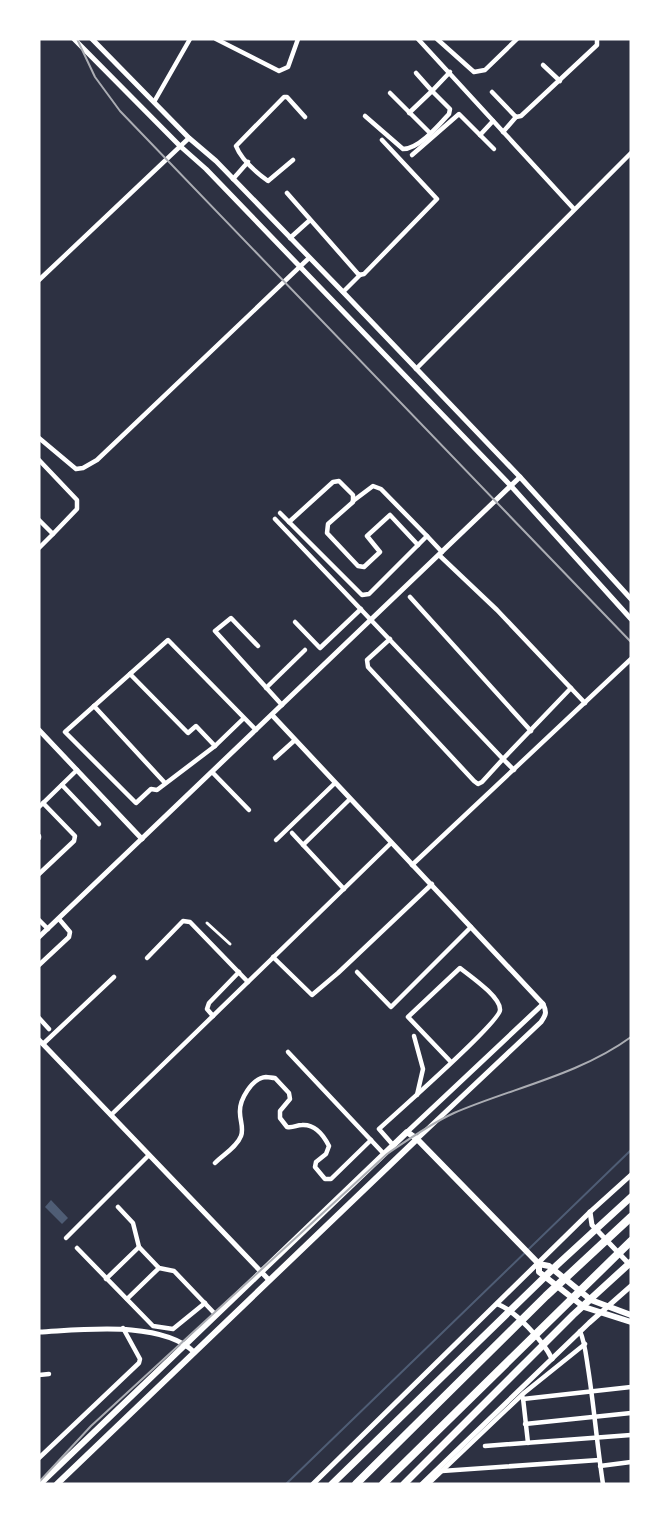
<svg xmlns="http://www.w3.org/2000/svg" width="670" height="1523" viewBox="0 0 670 1523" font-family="'Exo 2',sans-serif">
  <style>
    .water { fill: #4f5d75 }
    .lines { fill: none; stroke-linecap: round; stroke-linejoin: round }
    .stream { stroke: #4f5d75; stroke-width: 2 }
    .pedestrian { stroke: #fff; stroke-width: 3 }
    .minor { stroke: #fff; stroke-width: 4.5 }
    .tertiary { stroke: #fff; stroke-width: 5 }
    .secondary { stroke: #fff; stroke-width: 6 }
    .trunk { stroke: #fff; stroke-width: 7 }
    .motorway { stroke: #fff; stroke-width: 8 }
    .rail { stroke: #abadb3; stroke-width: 2 }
  </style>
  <rect width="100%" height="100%" fill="#2d3142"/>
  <!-- water -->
  <polygon class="water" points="51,1200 68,1218 62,1224 45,1207"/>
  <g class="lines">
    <!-- stream -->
    <polyline class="stream" points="286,1484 631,1150"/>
    <!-- pedestrian -->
    <polyline class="pedestrian" points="207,923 230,944"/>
    <!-- minor -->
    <g class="minor">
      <polyline points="216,39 279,71 288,67 298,39"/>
      <polyline points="418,39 574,209"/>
      <polyline points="437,39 474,72 485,70 517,39"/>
      <polyline points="543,65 560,81"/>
      <polyline points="492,92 516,117 521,116 597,45 597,39"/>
      <polyline points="390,93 430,133"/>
      <polyline points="154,102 190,39"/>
      <polyline points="409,113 432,91 416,73"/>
      <path d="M365,116L403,149C419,149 439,125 449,114L450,109L432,91L450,72"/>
      <polyline points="503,132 516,117"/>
      <polyline points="480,135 493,121"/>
      <polyline points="412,155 459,114 494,149"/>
      <path d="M293,160L268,181C257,173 241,159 236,146L284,97H287L305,117"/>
      <polyline points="233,179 248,162"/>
      <polyline points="287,193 359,275 364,274 437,199 382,140"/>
      <polyline points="290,238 310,220"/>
      <polyline points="39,280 189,138"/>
      <polyline points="343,292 360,275"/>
      <polyline points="416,369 631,153"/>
      <polyline points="39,438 76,469 83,468 97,460 309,258"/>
      <polyline points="39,460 77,500 77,509 53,534"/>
      <polyline points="353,501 373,486 381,489 427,536"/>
      <polyline points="280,513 362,595 369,594 427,536 442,552"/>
      <polyline points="275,519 503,759 482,782 478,784 474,781 368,667 367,660 390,639"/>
      <polyline points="39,520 53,534 39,548"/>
      <polyline points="289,522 333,482 339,481 353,495 353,502 328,524 327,533 358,566 364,567 380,552 367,536 390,515 418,545"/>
      <polyline points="439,555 497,610 585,703"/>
      <polyline points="410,597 531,731"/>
      <polyline points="295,622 320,648 361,609"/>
      <polyline points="258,646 231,618 215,631 282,705"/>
      <polyline points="130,674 188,733 196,726 215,746"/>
      <polyline points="266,688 305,650"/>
      <polyline points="94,706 165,783"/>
      <polyline points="244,718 215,746 157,790 151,789 136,803 65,732 168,640 256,730"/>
      <polyline points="275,758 295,740"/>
      <polyline points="514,770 503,759 571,688"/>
      <polyline points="213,773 249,810"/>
      <polyline points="62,785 99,824"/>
      <polyline points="39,807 77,770"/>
      <polyline points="292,833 344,889"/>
      <polyline points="39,836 39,838"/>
      <polyline points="276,840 335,783"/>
      <polyline points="303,845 350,799"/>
      <polyline points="412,865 631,659"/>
      <polyline points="39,874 74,841 75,836 43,803"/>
      <polyline points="39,920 48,929"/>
      <polyline points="273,957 312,995 338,973 432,884"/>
      <polyline points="147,958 183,921 190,922 248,982"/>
      <polyline points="39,965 69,937 70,932 59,919"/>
      <polyline points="357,972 391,1007 471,927"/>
      <polyline points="213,1016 207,1009 209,1003 239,972"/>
      <polyline points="39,1018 49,1029"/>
      <polyline points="414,1036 423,1069 417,1095"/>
      <polyline points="43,1044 114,977"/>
      <polyline points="288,1052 384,1154"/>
      <polyline points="111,1115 391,843"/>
      <path d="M393,1145L379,1129C394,1115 500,1022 500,1010C501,997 470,976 460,968L408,1017L451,1062"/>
      <path d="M215,1163C223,1155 237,1147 241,1136C244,1128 240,1121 240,1113C239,1100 252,1078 266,1077C269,1077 272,1078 275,1078L289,1093L290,1099L280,1111V1118L287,1127C294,1128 296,1125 302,1125C315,1124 324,1136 329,1146L326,1154L316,1162L315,1167L325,1179H331L371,1140"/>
      <polyline points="118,1207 133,1223 139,1247 159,1268 174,1271 216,1315"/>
      <polyline points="66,1238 149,1155"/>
      <polyline points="77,1248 153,1326 173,1329 205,1303"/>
      <polyline points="106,1279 139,1247"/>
      <polyline points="127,1299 159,1268"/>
      <path d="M580,1331C585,1343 586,1355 588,1368C594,1406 597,1445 603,1484"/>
      <polyline points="39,1375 49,1374"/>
      <polyline points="523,1398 528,1443"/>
      <polyline points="523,1399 631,1387"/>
      <polyline points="525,1424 631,1413"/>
      <polyline points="485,1446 631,1435"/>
      <polyline points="39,1458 139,1363 140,1359 123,1328"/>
      <polyline points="600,1466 631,1462"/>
      <polyline points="442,1471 599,1460"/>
      <polyline points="428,1484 524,1393 585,1344"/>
    </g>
    <!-- tertiary -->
    <g class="tertiary">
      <polyline points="74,39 180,146 206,169 511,486 631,619"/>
      <polyline points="92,39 189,138 216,161 343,292 520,477 631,599"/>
      <path d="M272,715L543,1004C547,1012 546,1015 541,1022L417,1139"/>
      <polyline points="39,730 142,839"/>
      <polyline points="39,937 520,477"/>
      <polyline points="39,1040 269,1280"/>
      <polyline points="407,1132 543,1004"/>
      <polyline points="590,1212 592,1225 630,1265"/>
      <path d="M497,1304C515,1310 544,1342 552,1359"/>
      <path d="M39,1332C82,1330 161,1320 194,1352"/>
      <polyline points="313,1484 590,1212 631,1175"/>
      <polyline points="422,1484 589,1323 631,1286"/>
    </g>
    <!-- secondary -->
    <g class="secondary">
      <polyline points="539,1264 539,1272 584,1307 631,1322"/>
      <polyline points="40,1484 407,1132 417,1139 539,1264 549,1266 591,1300 631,1315"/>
      <polyline points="57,1484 417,1139"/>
    </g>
    <!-- trunk -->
    <g class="trunk">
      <polyline points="332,1484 557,1265 631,1197"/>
      <polyline points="404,1484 573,1315 631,1262"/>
    </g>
    <!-- motorway -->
    <g class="motorway">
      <polyline points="356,1484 546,1296 631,1217"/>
      <polyline points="383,1484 631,1241"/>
    </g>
    <!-- rail -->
    <g class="rail">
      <polyline points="77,39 95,77 120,111 631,642"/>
      <path d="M39,1482L91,1426L387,1154C409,1139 430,1124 454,1113C512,1088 579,1075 631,1037"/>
    </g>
  </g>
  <!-- border -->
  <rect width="670" height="1523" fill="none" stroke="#ffffff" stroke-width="81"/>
</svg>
